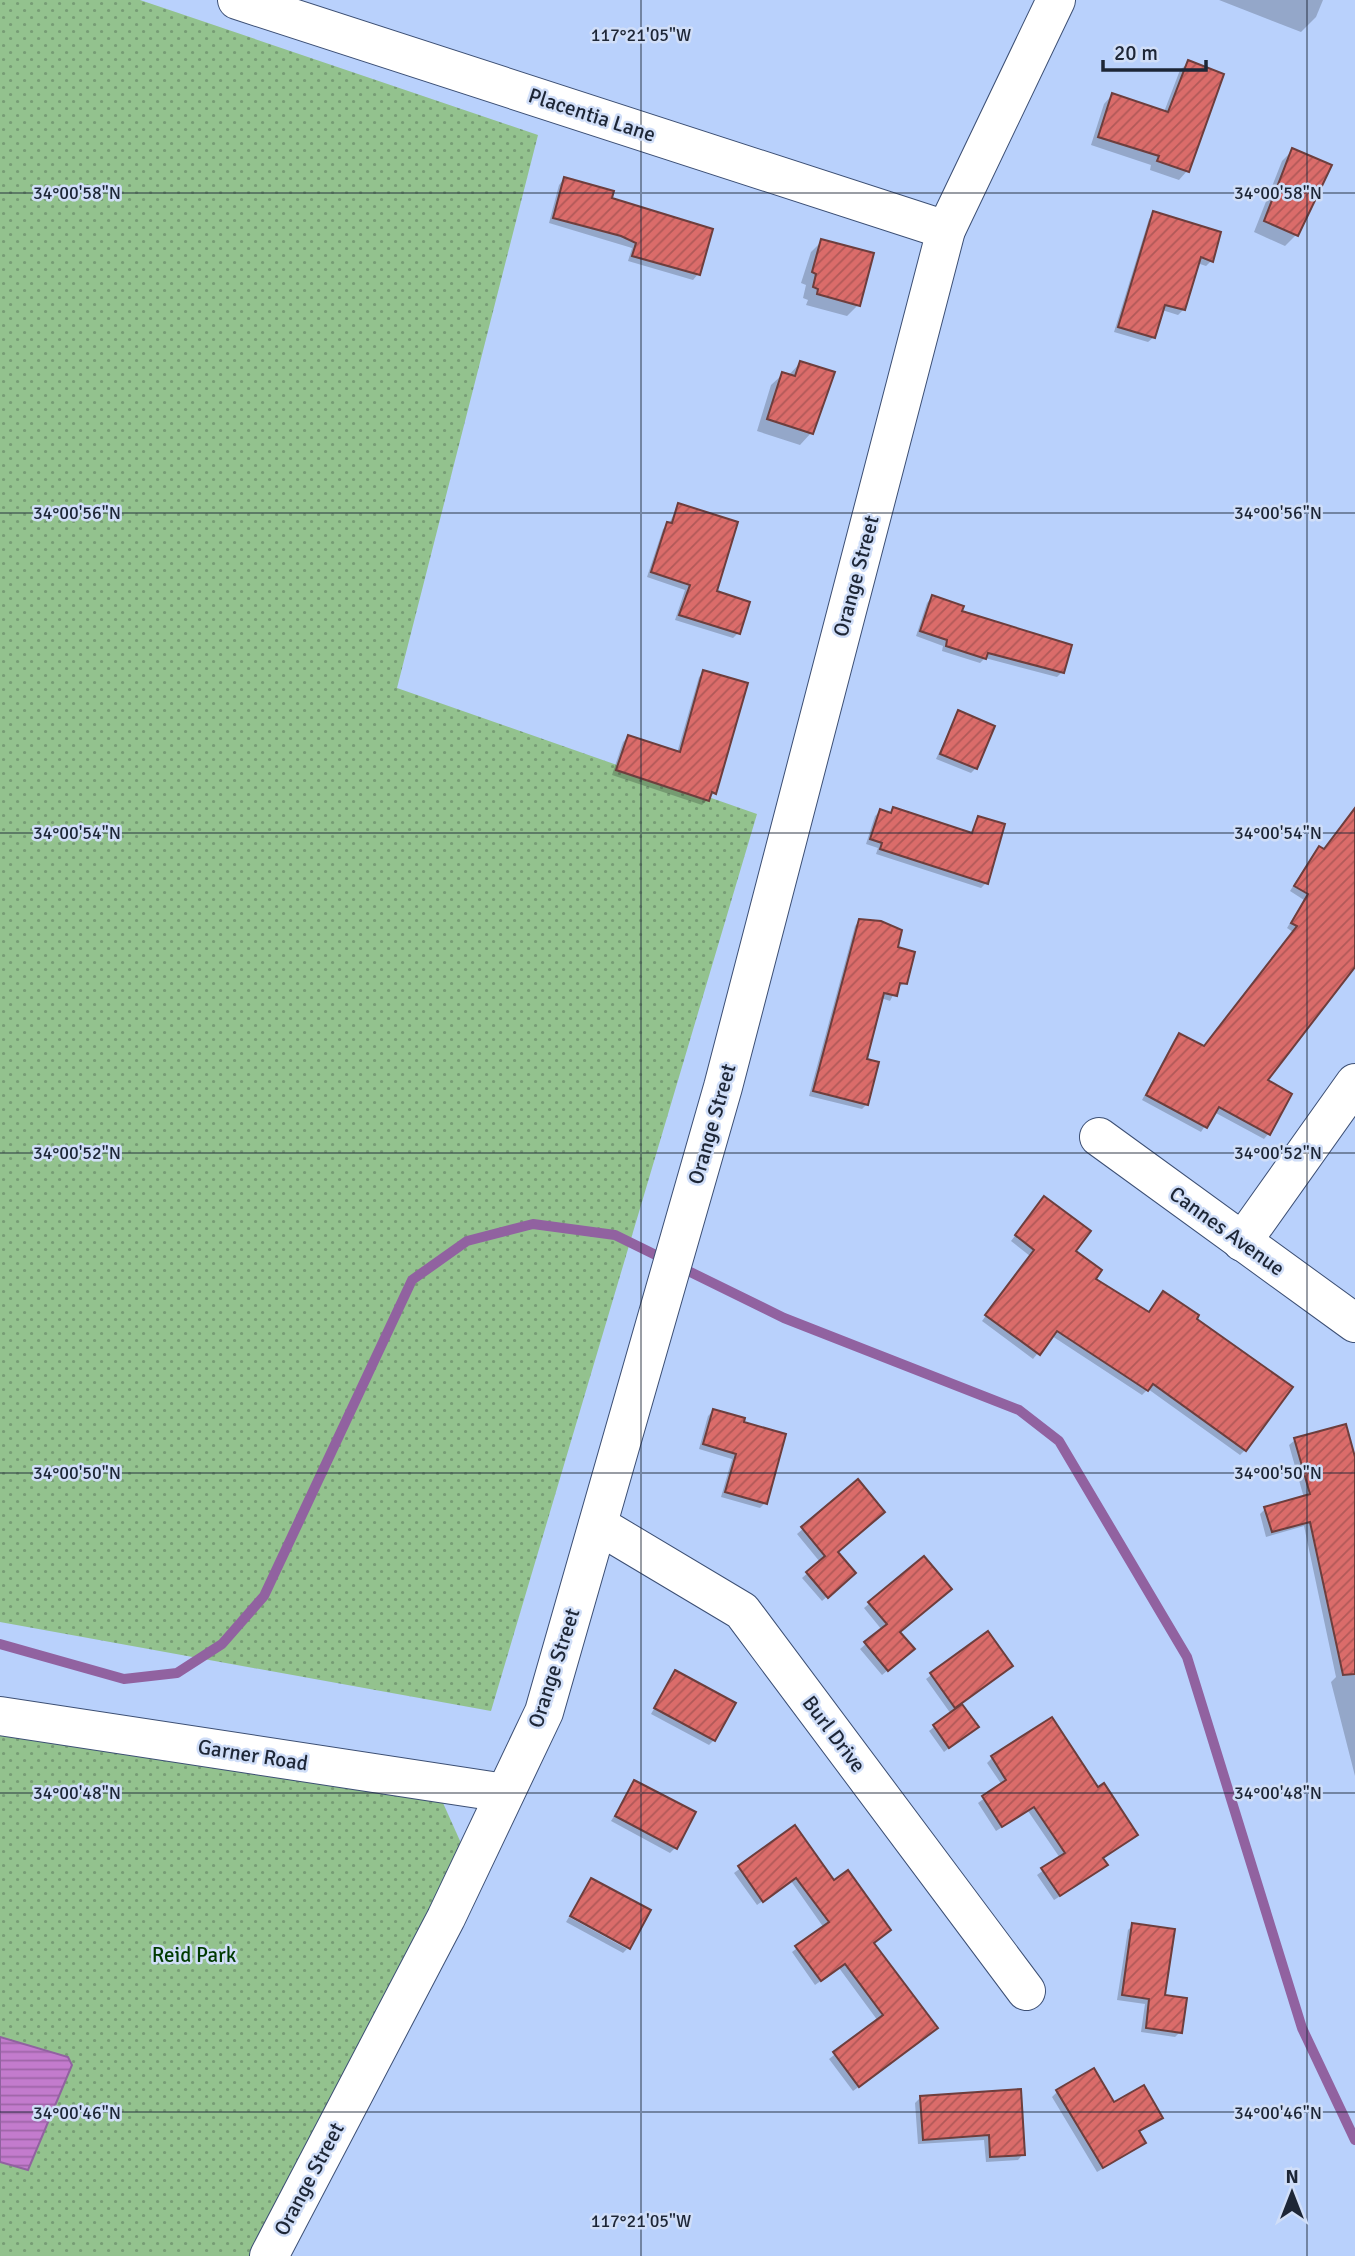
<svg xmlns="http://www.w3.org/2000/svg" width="1355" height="2256" viewBox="0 0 1355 2256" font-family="Signika,sans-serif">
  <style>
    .grass { fill: url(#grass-dots) }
    .water { fill: url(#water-rules); stroke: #9162a0; stroke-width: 2 }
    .shadow { fill: #0003 }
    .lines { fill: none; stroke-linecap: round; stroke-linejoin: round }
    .stream { stroke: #9162a0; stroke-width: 10 }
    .building { fill: url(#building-hatch); stroke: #6d3e3d; stroke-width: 2 }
    .minor-casing { stroke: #3c4f74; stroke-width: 40 }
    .minor { stroke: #fff; stroke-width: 38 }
    .ticks { fill: none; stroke: #1d2636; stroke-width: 2; stroke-opacity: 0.45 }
    .labels { text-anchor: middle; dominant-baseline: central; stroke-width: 5; stroke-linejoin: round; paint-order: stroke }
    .street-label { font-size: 21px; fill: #1d2636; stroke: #d0def8 }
    .park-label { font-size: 21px; fill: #003a00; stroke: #d0def8 }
    .ticks-label { font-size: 18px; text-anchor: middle; fill: #1d2636; stroke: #d0def8; stroke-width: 5; stroke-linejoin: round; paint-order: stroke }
  </style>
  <defs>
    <pattern id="grass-dots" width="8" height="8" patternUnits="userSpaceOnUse" patternTransform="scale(1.75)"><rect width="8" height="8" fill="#93c28e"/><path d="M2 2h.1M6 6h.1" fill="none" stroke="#779d75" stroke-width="1.8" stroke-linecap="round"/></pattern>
    <pattern id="water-rules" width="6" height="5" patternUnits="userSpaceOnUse" patternTransform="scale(1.75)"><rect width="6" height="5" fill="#c37bcd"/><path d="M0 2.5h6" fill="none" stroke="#9e65a7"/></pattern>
    <pattern id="building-hatch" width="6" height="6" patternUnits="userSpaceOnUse" patternTransform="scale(1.75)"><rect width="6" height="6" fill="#db6c6a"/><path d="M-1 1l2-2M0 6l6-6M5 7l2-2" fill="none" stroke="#b15958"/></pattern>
  </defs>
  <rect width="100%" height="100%" fill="#b9d1fc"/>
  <!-- grass -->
  <g class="grass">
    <polygon points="0,0 140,0 538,135 397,688 757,814 491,1711 0,1622"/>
    <polygon points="0,1731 439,1794 465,1852 259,2256 0,2256"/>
  </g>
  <!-- water -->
  <polygon class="water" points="0,2037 68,2057 72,2065 28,2170 0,2162"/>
  <!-- shadow -->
  <g class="shadow">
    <polygon points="1219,0 1323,0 1316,17 1301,32"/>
    <polygon points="1189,62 1187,171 1179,180 1150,170 1151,165 1091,145 1104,104 1112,95 1164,112 1180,70"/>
    <polygon points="1293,150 1296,235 1285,246 1254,232 1282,161"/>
    <polygon points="564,179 610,199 698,274 693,280 628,261 632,248 549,223 559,185"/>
    <polygon points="1154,213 1211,261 1206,266 1197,263 1183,310 1178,315 1162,310 1154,337 1148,342 1114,332 1149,219"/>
    <polygon points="822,241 858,305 847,316 806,305 808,300 803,298 806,285 801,283 811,252"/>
    <polygon points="800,363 811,433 800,445 757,431 771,385 783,374 788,376"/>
    <polygon points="678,505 715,592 738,633 733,638 675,620 685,590 647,577 663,529 669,524"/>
    <polygon points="932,597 960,612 1062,672 1057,677 985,658 980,663 942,651 943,646 916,636 927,603"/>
    <polygon points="704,672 714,793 702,805 612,775 623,742 628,737 677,753 699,677"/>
    <polygon points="958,712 976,768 971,773 936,759"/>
    <polygon points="894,809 970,834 978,818 986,883 981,888 876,854 878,848 866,844 875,816 880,811 889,814"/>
    <polygon points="1355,809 1355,963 1265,1081 1269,1133 1264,1139 1214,1112 1201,1132 1142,1100 1174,1040 1179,1035 1203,1048 1293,932 1287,928 1304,900 1290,891 1314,853 1319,848 1324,851"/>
    <polygon points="860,920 896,949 905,983 897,988 890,1001 881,998 865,1060 867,1104 862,1109 809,1096 855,926"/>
    <polygon points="1039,1204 1094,1279 1148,1314 1163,1293 1194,1319 1245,1450 1240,1455 1148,1389 1142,1395 1052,1336 1033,1359 982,1321 1030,1256 1011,1241"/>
    <polygon points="713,1411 765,1503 760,1508 721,1497 732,1459 699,1449 708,1416"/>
    <polygon points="1295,1440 1355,1464 1355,1776 1331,1682 1336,1677 1304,1526 1266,1537 1260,1514 1265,1509 1304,1498 1289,1445"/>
    <polygon points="858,1481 836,1552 848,1578 822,1601 802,1578 820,1562 797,1534"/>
    <polygon points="870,1603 899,1632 907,1654 882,1675 860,1649 882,1630 864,1608"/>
    <polygon points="987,1633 1006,1671 960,1704 976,1726 944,1752 929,1731 951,1714 926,1679"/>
    <polygon points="675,1672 714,1740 709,1745 651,1714"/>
    <polygon points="992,1758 1130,1840 1102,1859 1106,1865 1101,1870 1054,1900 1037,1875 1060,1858 1028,1811 996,1831 978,1803 1002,1785 987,1763"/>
    <polygon points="635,1782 675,1848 670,1853 611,1821"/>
    <polygon points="795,1827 931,2033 853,2091 829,2059 878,2021 839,1968 815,1985 792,1952 824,1928 791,1881 757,1905 734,1873"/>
    <polygon points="569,1917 627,1949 623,1953 566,1922"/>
    <polygon points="1133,1925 1180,2032 1175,2037 1141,2032 1145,2004 1117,2000 1128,1930"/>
    <polygon points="1019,2091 1023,2154 1018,2160 986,2162 984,2140 918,2144 915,2103 920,2098"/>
    <polygon points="1057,2092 1113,2104 1161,2117 1138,2133 1143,2143 1138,2148 1097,2172 1052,2097"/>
  </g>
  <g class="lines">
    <!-- stream -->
    <polyline class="stream" points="0,1644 124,1679 177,1673 222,1644 264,1596 412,1280 467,1241 533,1224 615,1235 784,1318 1019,1410 1059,1441 1187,1657 1302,2028 1355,2140"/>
  </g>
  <!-- building -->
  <g class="building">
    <polygon points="1188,60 1224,74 1189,172 1157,161 1159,156 1098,137 1112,93 1168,112"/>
    <polygon points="1292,148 1332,165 1298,236 1264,221"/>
    <polygon points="564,177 614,191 612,198 713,229 700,275 632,256 636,243 621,236 553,218"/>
    <polygon points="1153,211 1221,232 1213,262 1201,257 1185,310 1165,305 1155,338 1118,327"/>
    <polygon points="821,239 874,253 860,306 817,294 818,289 813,287 816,274 812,272"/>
    <polygon points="800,361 835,372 813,434 767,419 782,372 795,376"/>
    <polygon points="678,503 738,522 717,591 750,602 740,634 679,615 690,585 651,572 667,522 672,523"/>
    <polygon points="932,595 964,606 962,611 1072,645 1064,673 988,653 986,659 946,646 947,640 920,631"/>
    <polygon points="703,670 748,683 716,794 712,792 709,801 616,770 628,735 680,752"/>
    <polygon points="958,710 995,726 977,769 940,754"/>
    <polygon points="893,807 972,833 978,816 1005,824 988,884 880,849 882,843 870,839 880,809 891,813"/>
    <polygon points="1355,808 1355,967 1268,1080 1292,1094 1270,1135 1219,1107 1207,1128 1146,1095 1179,1033 1204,1046 1297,926 1291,923 1308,894 1294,886 1319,846 1324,849"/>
    <polygon points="859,919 881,921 902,930 898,947 915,952 907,984 900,983 897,996 884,993 867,1059 879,1062 868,1105 813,1091"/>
    <polygon points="1044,1196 1091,1231 1076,1251 1102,1270 1096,1279 1149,1312 1163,1291 1199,1315 1197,1319 1293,1387 1246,1451 1153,1384 1148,1391 1057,1331 1040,1355 985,1315 1034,1250 1015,1235"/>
    <polygon points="713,1409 745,1418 744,1422 786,1434 767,1504 725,1492 736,1454 703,1444"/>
    <polygon points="1346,1424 1355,1457 1355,1674 1343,1675 1310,1522 1272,1532 1264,1507 1310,1494 1294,1438"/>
    <polygon points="858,1479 885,1512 838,1552 856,1573 828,1598 806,1572 825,1556 801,1527"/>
    <polygon points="924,1556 952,1589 900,1632 915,1649 888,1671 864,1642 887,1624 868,1602"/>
    <polygon points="988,1631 1013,1666 955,1708 930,1673"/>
    <polygon points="675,1670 736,1703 715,1741 654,1708"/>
    <polygon points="962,1704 979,1727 949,1748 933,1725"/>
    <polygon points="1052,1717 1098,1787 1104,1783 1138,1835 1103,1858 1108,1865 1060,1896 1041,1868 1065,1853 1034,1807 1002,1827 982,1796 1006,1780 991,1756"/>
    <polygon points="634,1780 696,1812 677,1849 615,1816"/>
    <polygon points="795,1825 834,1880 848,1870 891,1930 874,1943 938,2028 859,2087 833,2052 883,2015 845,1964 821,1981 795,1946 829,1922 796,1878 763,1902 738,1866"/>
    <polygon points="591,1878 651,1910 630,1949 570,1916"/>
    <polygon points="1132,1923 1175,1929 1165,1995 1187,1998 1182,2033 1146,2028 1149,1999 1122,1995"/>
    <polygon points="1094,2068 1114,2102 1144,2085 1163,2118 1139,2131 1146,2143 1103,2168 1056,2090"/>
    <polygon points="1021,2089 1025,2155 990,2157 989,2135 923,2140 920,2096"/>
  </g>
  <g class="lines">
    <!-- minor casing -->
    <g class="minor-casing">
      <g id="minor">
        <polyline points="237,0 946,230"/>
        <polyline points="1099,1137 1355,1323"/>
        <polyline points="1242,1242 1355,1083"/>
        <polyline points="598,1525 742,1611 1026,1991"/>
        <polyline points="0,1716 505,1793"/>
        <polyline points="269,2256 446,1918 544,1712 723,1087 946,230 1056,0"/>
      </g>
    </g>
    <!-- minor -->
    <use href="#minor" class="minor"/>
  </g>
  <!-- ticks -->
  <path class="ticks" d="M641,0V2256M1307,0V2256M0,193H1355M0,513H1355M0,833H1355M0,1153H1355M0,1473H1355M0,1793H1355M0,2112H1355"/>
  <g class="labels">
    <!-- street labels -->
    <g class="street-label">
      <text transform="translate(592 115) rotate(18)">Placentia Lane</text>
      <text transform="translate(856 576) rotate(-75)">Orange Street</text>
      <text transform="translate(712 1124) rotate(-74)">Orange Street</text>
      <text transform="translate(1227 1231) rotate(36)">Cannes Avenue</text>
      <text transform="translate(554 1668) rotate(-72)">Orange Street</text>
      <text transform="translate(834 1734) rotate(53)">Burl Drive</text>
      <text transform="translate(253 1755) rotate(9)">Garner Road</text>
      <text transform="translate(309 2179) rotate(-62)">Orange Street</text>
    </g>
    <!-- park labels -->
    <g class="park-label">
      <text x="194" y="1955">Reid Park</text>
    </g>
  </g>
  <g class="ticks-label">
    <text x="641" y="41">117°21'05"W</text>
    <text x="77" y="199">34°00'58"N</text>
    <text x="1278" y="199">34°00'58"N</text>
    <text x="77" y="519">34°00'56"N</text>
    <text x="1278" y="519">34°00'56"N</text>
    <text x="77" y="839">34°00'54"N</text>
    <text x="1278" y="839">34°00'54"N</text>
    <text x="77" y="1159">34°00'52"N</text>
    <text x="1278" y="1159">34°00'52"N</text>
    <text x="77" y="1479">34°00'50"N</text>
    <text x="1278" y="1479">34°00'50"N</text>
    <text x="77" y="1799">34°00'48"N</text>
    <text x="1278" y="1799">34°00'48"N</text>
    <text x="77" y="2119">34°00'46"N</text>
    <text x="1278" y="2119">34°00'46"N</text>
    <text x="641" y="2227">117°21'05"W</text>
  </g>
  <!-- north arrow -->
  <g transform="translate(1292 2193)" stroke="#d0def8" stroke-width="5" paint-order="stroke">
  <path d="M0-5L12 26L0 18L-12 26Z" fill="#1d2636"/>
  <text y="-10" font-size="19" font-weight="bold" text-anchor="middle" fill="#1d2636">N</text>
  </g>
  <!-- scale -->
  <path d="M1103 60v10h103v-10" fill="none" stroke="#1d2636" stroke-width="3.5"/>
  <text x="1114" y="60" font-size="21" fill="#1d2636" stroke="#d0def8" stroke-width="5" paint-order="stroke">20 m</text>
</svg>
